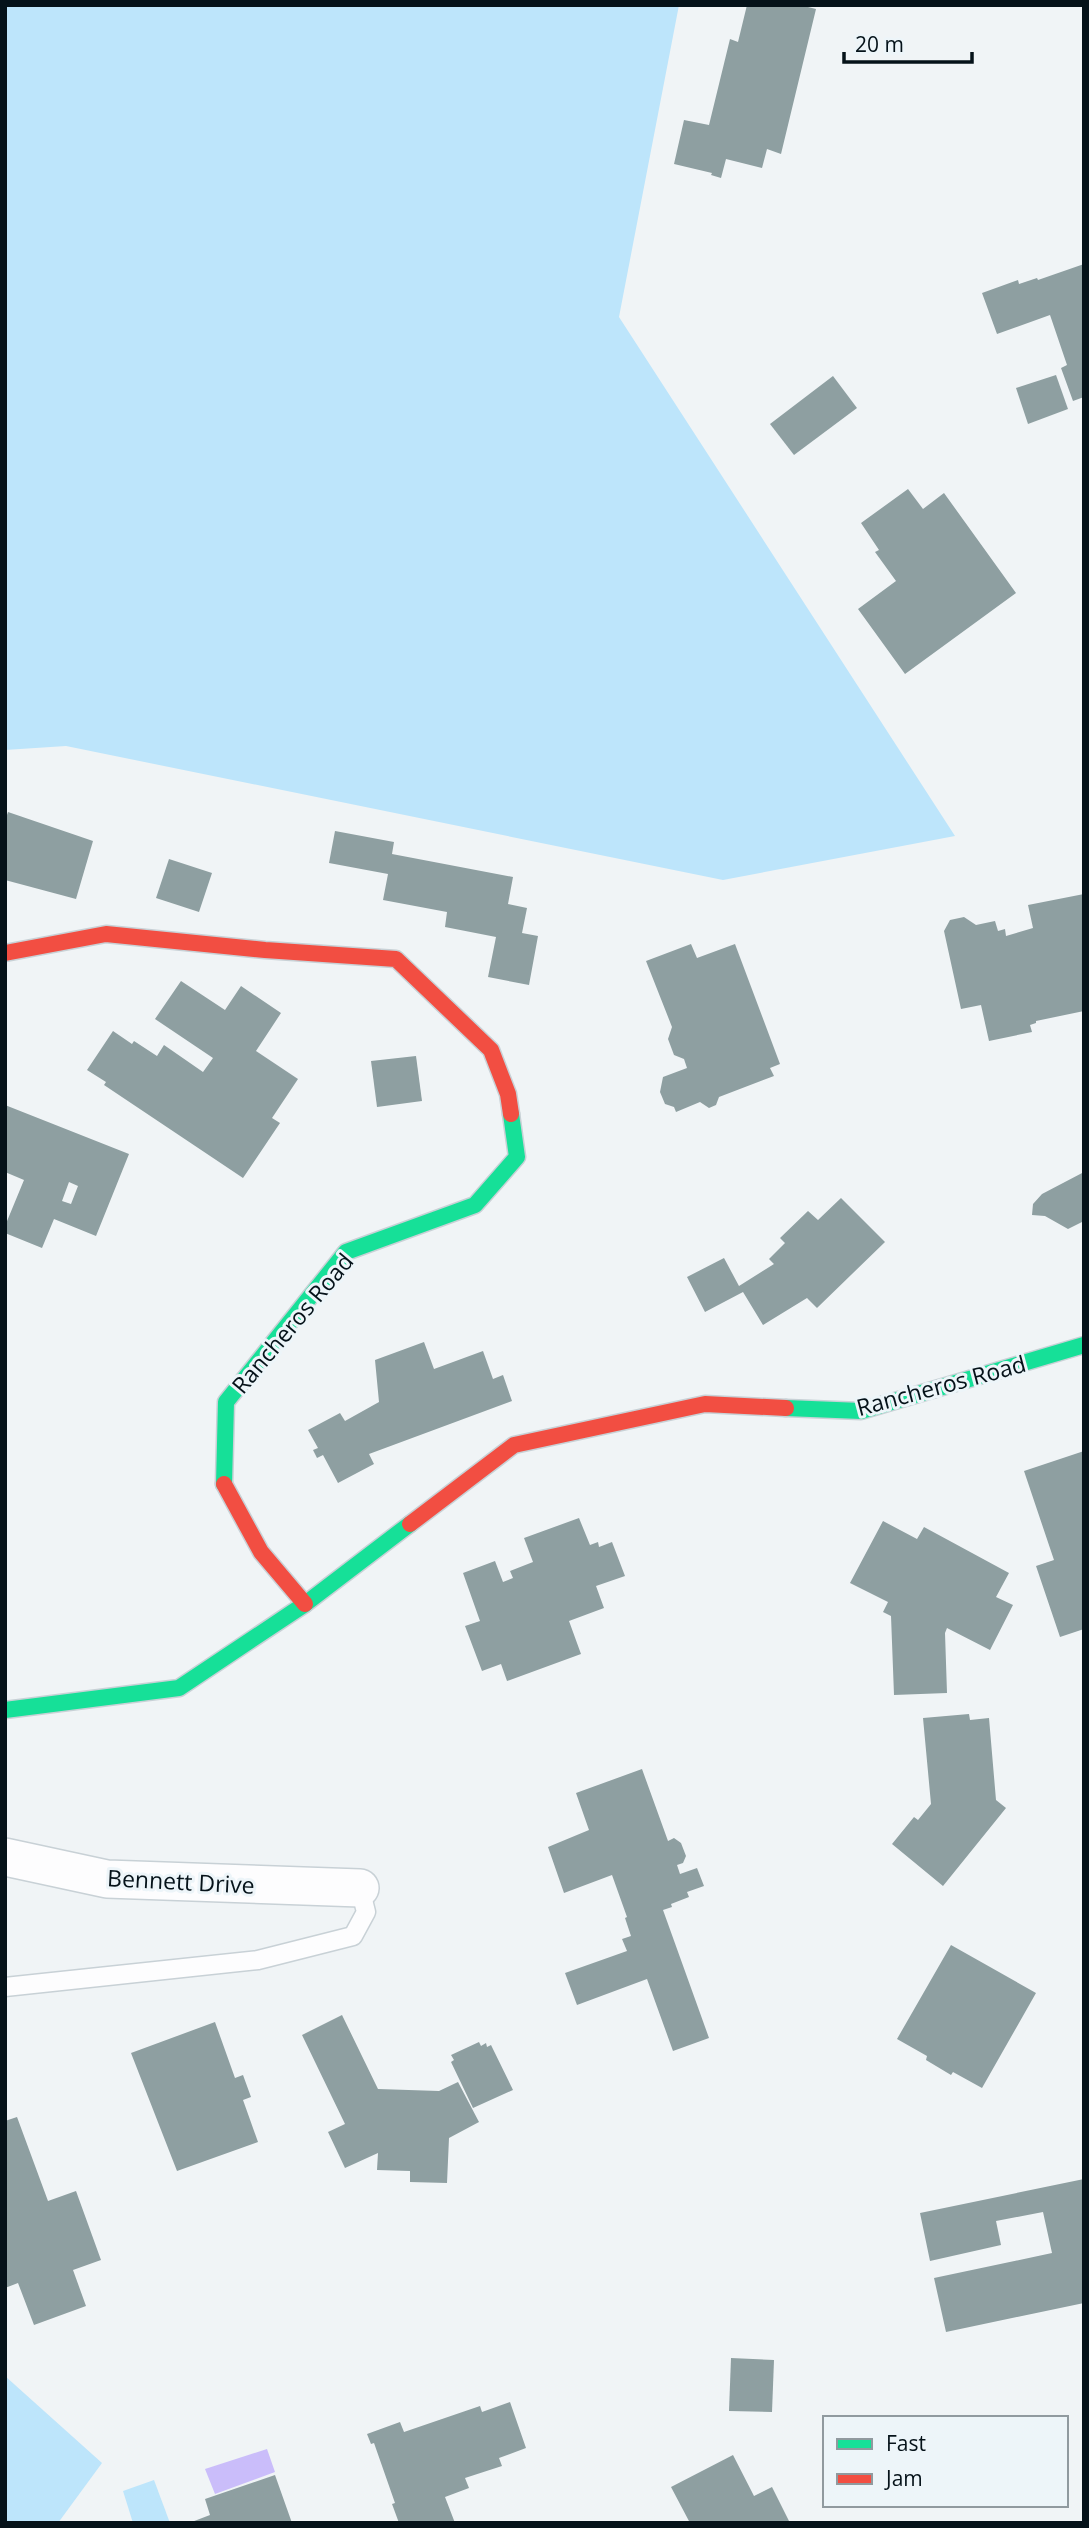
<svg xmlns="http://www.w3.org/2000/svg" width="1089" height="2528" viewBox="0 0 1089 2528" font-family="'Open Sans',sans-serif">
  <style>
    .green { fill: #bde5fb }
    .water { fill: #cabdfa }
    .building { fill: #8e9fa1; fill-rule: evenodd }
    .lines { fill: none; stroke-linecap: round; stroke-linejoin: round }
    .lane-casing { stroke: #c8d1d6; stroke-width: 21 }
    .street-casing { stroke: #c8d1d6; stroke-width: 40 }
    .fast-casing { stroke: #c8d1d6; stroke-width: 19 }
    .jam-casing { stroke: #c8d1d6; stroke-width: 19 }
    .lane { stroke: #fdfdfe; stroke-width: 18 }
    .street { stroke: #fdfdfe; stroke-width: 37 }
    .fast { stroke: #16e098; stroke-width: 16 }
    .jam { stroke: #f24e42; stroke-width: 16 }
    .labels { text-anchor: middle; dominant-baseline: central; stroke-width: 6; stroke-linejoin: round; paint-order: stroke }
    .street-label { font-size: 23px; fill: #051219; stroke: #edf5f9 }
  </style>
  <rect width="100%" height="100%" fill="#f0f4f6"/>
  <!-- green -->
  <g class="green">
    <polygon points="5,5 679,5 619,317 955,836 723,880 66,746 5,750"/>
    <polygon points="5,2376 102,2463 58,2523 5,2523"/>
    <polygon points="154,2480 170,2523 133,2523 123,2491"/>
  </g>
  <!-- water -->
  <polygon class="water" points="267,2449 275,2472 215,2494 205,2469"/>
  <!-- building -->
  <g class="building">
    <polygon points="747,5 800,5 816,9 781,154 767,149 762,168 726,159 721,178 711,175 712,173 674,164 684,120 709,125 730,39 738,42"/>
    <polygon points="1084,264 1084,397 1073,401 1061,368 1067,365 1050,315 997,334 982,293 1018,280 1019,284 1037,278 1038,280"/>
    <polygon points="1056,375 1068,409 1028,424 1016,388"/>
    <polygon points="833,376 857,408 794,455 770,424"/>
    <polygon points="908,489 923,509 944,493 1016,593 905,674 858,609 896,581 875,552 879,550 861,523"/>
    <polygon points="8,812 93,841 76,899 5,880 5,821"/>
    <polygon points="335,831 394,842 392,854 513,877 508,904 527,908 522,933 538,936 529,985 488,977 496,937 445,927 447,912 383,900 388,874 329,863"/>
    <polygon points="169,859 212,873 199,912 156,898"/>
    <polygon points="1084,894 1084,1011 1036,1021 1036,1023 1030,1025 1032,1032 989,1041 981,1005 961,1009 944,931 950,920 964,917 976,925 995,921 998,931 1005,929 1006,936 1033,928 1028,905"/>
    <polygon points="691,944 697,958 735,944 780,1064 770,1068 774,1076 719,1097 716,1105 709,1108 700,1102 676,1112 674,1107 665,1104 660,1092 663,1077 687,1068 684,1059 674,1055 668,1039 672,1027 646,961"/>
    <polygon points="181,981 225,1010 241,986 281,1013 256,1051 298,1079 272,1118 280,1123 243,1178 104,1085 106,1082 87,1070 113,1031 132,1044 134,1041 157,1056 164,1045 203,1072 213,1058 155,1019"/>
    <polygon points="416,1056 422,1101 377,1107 371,1061"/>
    <path d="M5,1105L129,1154L96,1236L54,1219L42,1248L5,1233V1226L24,1180L5,1172ZM69,1182L78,1186L71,1204L62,1201Z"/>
    <polygon points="1084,1172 1084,1221 1068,1229 1045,1216 1032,1215 1033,1204 1042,1194"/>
    <polygon points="841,1198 885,1242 817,1308 807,1298 763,1325 743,1292 705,1312 687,1277 724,1258 739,1286 774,1264 769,1259 785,1243 780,1238 808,1211 818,1220"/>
    <polygon points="424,1342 434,1369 483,1351 493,1379 503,1375 512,1401 369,1454 374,1464 338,1483 323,1455 317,1458 313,1450 318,1448 308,1430 340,1413 345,1421 379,1402 375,1360"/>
    <polygon points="1084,1451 1084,1629 1060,1637 1036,1566 1054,1560 1024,1471"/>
    <polygon points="579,1518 590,1545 598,1542 599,1547 612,1542 625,1576 596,1586 604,1608 569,1621 581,1654 507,1681 501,1664 482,1671 465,1626 480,1621 463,1573 495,1561 503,1582 513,1578 510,1571 533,1562 524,1538"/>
    <polygon points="883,1521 917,1539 924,1527 1009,1573 996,1597 1013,1605 990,1650 947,1628 945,1633 947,1693 894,1695 891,1616 883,1612 888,1602 850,1583"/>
    <polygon points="969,1714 970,1720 989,1718 996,1800 1006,1808 943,1886 892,1844 914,1817 918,1820 931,1804 923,1718"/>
    <polygon points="642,1769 668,1841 674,1838 681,1843 686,1856 683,1863 677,1865 680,1874 697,1868 704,1886 687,1892 689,1897 671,1904 672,1907 663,1910 709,2038 673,2051 647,1979 577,2005 565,1973 627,1951 622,1939 631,1936 625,1918 627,1917 612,1875 564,1893 548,1847 589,1830 576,1793"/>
    <polygon points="951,1945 1036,1993 982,2088 953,2072 951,2075 926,2060 927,2056 897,2039"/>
    <polygon points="342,2015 378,2089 439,2091 458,2082 479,2122 449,2138 447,2183 410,2182 410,2171 377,2170 378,2153 345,2168 328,2132 345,2124 302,2035"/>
    <polygon points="215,2022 235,2078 243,2075 251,2097 243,2100 258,2142 177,2171 131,2053"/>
    <polygon points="479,2042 481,2046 486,2043 487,2047 491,2045 513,2090 473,2108 451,2062 454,2060 451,2055"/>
    <polygon points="17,2117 48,2201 76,2191 101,2260 73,2270 86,2306 34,2325 18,2283 5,2288 5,2121"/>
    <polygon points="1084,2179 1084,2303 946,2332 934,2278 1052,2253 1043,2212 996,2221 1001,2245 930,2261 920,2213"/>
    <polygon points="731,2358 774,2360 772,2412 729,2411"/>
    <polygon points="510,2402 526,2448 499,2458 502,2466 465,2478 469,2488 445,2497 455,2523 399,2523 392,2504 395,2503 374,2443 371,2444 367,2434 400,2422 404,2432 480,2406 482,2412"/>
    <polygon points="733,2455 754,2496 772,2487 790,2523 690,2523 671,2487"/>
    <polygon points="275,2475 292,2523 189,2523 210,2515 205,2499"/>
  </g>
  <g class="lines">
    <!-- lane casing -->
    <g class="lane-casing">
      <polyline id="lane" points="5,1987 258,1960 353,1936 366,1912 360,1888"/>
    </g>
    <!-- street casing -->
    <g class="street-casing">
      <polyline id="street" points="5,1857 107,1879 360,1888"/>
    </g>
    <!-- fast casing -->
    <g class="fast-casing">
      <g id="fast">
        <polyline points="786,1408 861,1411 1084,1345"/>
        <polyline points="224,1484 226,1402 346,1252 475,1205 517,1157 511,1114"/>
        <polyline points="5,1710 179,1688 305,1604 410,1524"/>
      </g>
    </g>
    <!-- jam casing -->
    <g class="jam-casing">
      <g id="jam">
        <polyline points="5,953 106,934 265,950 396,959 491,1050 508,1094 511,1114"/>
        <polyline points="224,1484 261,1552 305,1604"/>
        <polyline points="410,1524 514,1445 705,1404 786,1408"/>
      </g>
    </g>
    <!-- lane -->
    <use href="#lane" class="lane"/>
    <!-- street -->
    <use href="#street" class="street"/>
    <!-- fast -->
    <use href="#fast" class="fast"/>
    <!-- jam -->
    <use href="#jam" class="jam"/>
  </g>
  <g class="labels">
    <!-- street labels -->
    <g class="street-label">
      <text transform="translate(292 1323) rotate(-50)">Rancheros Road</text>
      <text transform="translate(941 1385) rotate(-15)">Rancheros Road</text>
      <text transform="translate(181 1881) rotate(3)">Bennett Drive</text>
    </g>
  </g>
  <!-- border -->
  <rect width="1089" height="2528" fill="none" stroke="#051219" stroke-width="14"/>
  <!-- legend -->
  <rect x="823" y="2416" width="245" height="91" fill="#edf5f9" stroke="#909a9f" stroke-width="2"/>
  <rect x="837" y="2439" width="35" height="10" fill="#16e098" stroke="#909a9f" stroke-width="2"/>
  <text x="886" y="2451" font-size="21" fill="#051219">Fast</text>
  <rect x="837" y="2474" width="35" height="10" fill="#f24e42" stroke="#909a9f" stroke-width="2"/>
  <text x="886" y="2486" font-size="21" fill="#051219">Jam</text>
  <!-- scale -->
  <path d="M844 52v10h128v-10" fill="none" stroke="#051219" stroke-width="3.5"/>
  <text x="855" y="52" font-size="21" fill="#051219" stroke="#edf5f9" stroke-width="5" paint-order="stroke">20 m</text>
</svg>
